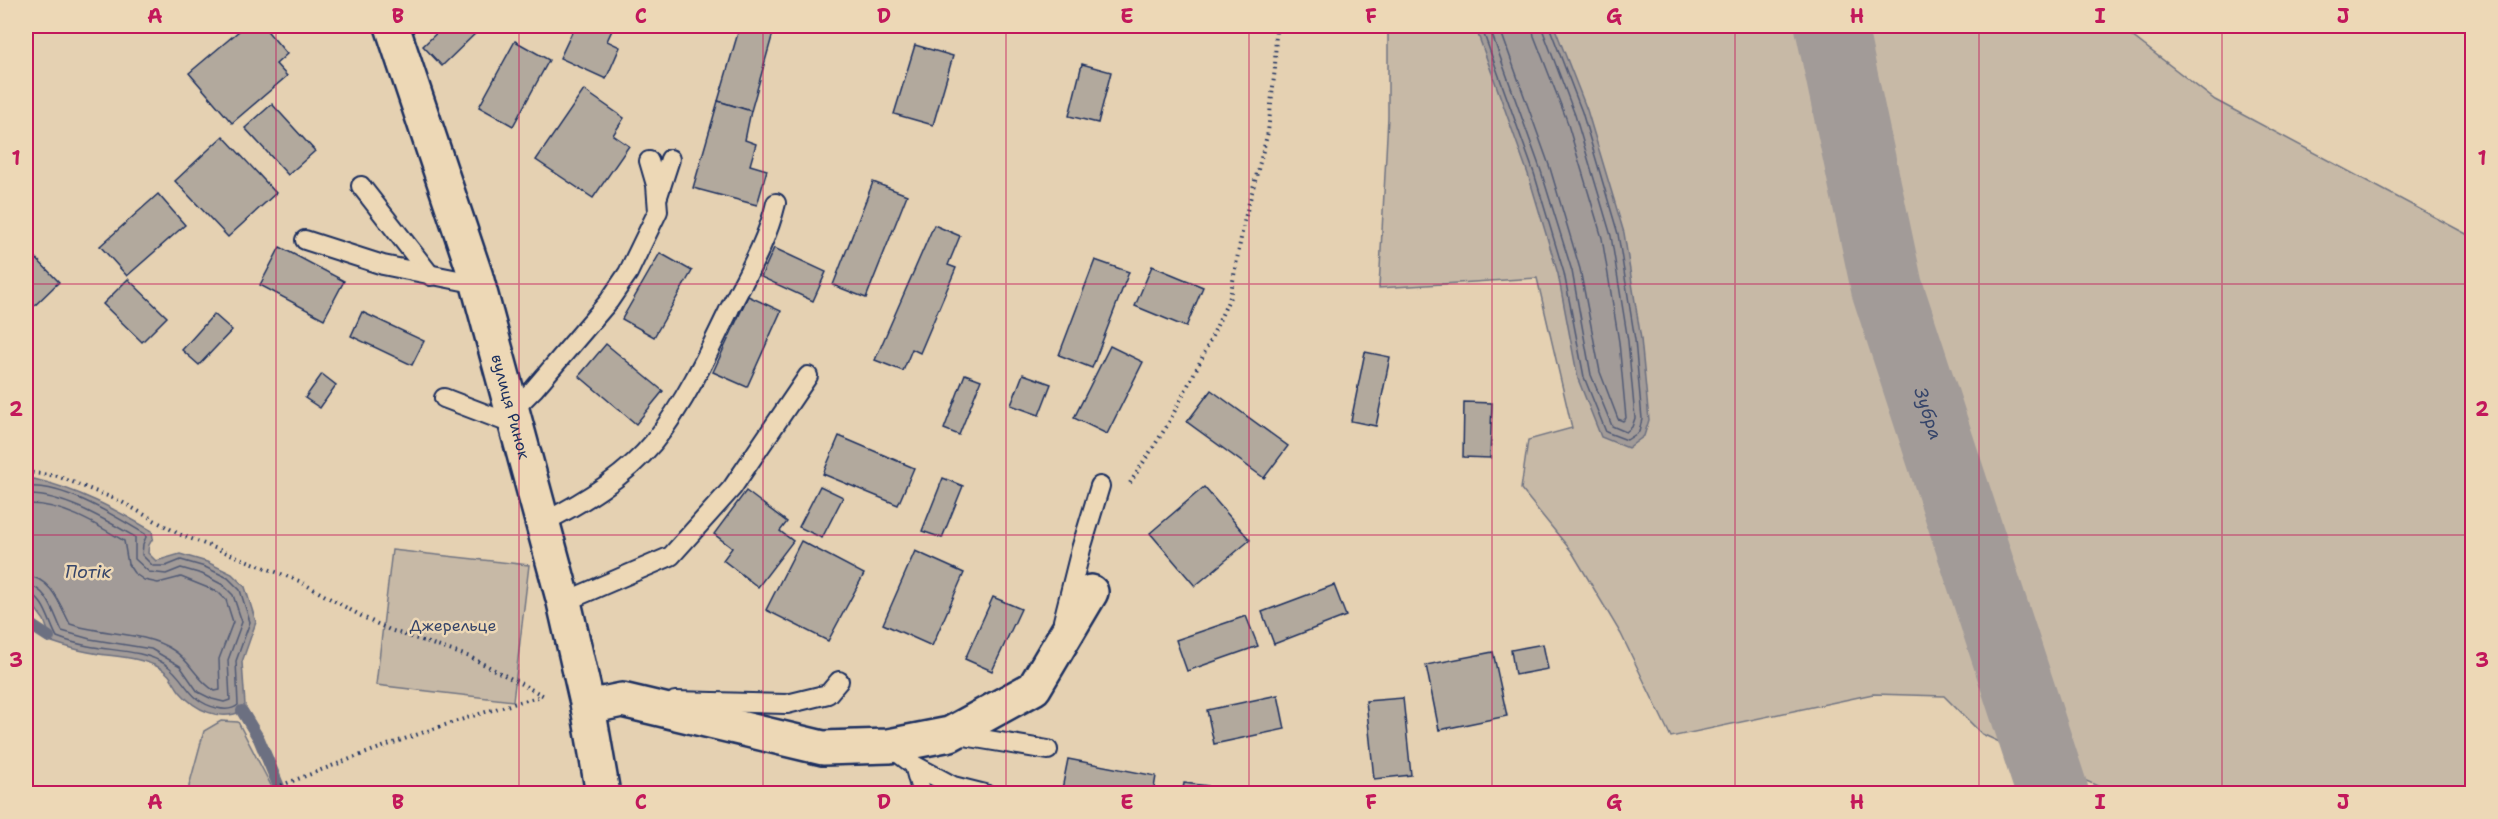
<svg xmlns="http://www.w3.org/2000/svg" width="2498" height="819" viewBox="0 0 2498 819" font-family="'Shantell Sans',sans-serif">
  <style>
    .green { fill: #c7b9a6; stroke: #717482; stroke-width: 1.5 }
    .water { fill: #a29b98; stroke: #6c7081; stroke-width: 1.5 }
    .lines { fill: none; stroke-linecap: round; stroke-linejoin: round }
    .shore { stroke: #515a75; stroke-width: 1.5 }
    .stream { stroke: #6c7081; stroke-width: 12 }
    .river { stroke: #a29b98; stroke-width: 72 }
    .building { fill: #b2a99d; stroke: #1b2f5e; stroke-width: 1.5 }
    .service-casing { stroke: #1b2f5e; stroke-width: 22 }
    .minor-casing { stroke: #1b2f5e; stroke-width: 38 }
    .path { stroke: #1b2f5e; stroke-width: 4; stroke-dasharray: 1.5 4.5; stroke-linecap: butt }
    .service { stroke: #edd8b6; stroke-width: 18 }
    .minor { stroke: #edd8b6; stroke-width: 33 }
    .grid { fill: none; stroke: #c2185b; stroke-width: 1.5; stroke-opacity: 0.55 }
    .labels { text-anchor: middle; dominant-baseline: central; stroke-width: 5; stroke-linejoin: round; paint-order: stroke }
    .street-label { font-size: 16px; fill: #1b2f5e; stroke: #edd8b6 }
    .park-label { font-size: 16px; fill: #354469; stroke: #edd8b6 }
    .water-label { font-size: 18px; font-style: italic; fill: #36456a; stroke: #edd8b6 }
    .neatline { fill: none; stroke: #c2185b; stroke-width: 2 }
    .grid-label { font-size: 20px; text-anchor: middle; font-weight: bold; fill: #c2185b }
  </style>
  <rect width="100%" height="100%" fill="#e5d1b2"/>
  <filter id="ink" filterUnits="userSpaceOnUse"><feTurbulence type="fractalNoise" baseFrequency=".0167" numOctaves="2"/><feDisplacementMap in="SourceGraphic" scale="12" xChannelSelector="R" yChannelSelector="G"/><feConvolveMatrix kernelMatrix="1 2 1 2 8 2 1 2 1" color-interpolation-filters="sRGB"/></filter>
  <g filter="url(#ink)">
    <!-- green -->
    <g class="green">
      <polygon points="1388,26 2119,26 2215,100 2472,237 2472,793 2115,794 2080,778 2084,793 2028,793 2017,750 1982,734 1944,696 1873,694 1671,737 1621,634 1572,552 1521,489 1528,440 1572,428 1537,278 1379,288 1388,117"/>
      <polygon points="392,550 529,565 513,701 376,685"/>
      <polygon points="221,721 238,722 275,793 190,793 189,786 204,731"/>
    </g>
    <!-- water -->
    <g class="water">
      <polygon points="1475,26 1554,26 1587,110 1624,233 1641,339 1649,420 1644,436 1628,448 1601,437 1578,379 1558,274 1528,174"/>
      <path d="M34,479C77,489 115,509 152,531L153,538L149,545L148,553L156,561L180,554L207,562L232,574L245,587L256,622L242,662L245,705L242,711C220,722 195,710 180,692C173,683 171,674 160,668C139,656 111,657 88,652C76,650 64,646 52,642L44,620L26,596V482Z"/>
    </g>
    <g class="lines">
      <!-- shore -->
      <g class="shore">
        <polyline points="1481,26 1534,173 1564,273 1584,377 1606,432 1627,440 1639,432 1642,419 1635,340 1618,234 1582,112 1549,26"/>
        <polyline points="1489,26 1541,171 1572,271 1591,375 1612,426 1626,432 1632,427 1635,418 1628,341 1611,236 1575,115 1541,26"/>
        <polyline points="1499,26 1550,168 1580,269 1600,372 1618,419 1623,421 1626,418 1619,342 1602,238 1566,118 1534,36 1532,26"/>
        <path d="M26,487C63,483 113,515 145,534L146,537L143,544L142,555L153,566H166L181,560L205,567L228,578L240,590L250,622L236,661L238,705C232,710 225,710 217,708C187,701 187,679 165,664C143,650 113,651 88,646C78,644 67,641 57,637C49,624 45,596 26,593"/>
        <path d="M26,495C61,493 104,519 135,537V559L149,572L166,574L181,568L202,574L223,585L233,595L242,622L228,660L230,700L224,702L212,699L198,692L180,666L151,649L90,639L62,631C54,615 48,587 26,585"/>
        <path d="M26,504C59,502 96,524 124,541L128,564L134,573L144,580L158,583L181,577L218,592L226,600L233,622L219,659L220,690L215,691C196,680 191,661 173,650C144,631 102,635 70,624C60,605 51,577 26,576"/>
      </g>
      <!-- stream -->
      <g class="stream">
        <polyline points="26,622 49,637"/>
        <polyline points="242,711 259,739 282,794"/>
      </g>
      <!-- river -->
      <path class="river" id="s1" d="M1831,26L1887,288L2053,794"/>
    </g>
    <!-- building -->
    <g class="building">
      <polygon points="245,26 263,26 287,54 276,64 287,76 232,123 189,73"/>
      <polygon points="444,26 477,26 480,29 442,66 423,46"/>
      <polygon points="575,26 614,26 607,41 620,47 606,79 560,58"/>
      <polygon points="740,26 775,26 751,111 718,101"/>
      <polygon points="906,26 939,26 938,31 906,28"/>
      <polygon points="515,41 549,60 513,126 479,107"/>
      <polygon points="915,45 953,56 933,125 894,114"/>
      <polygon points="1082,64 1111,72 1098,123 1069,116"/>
      <polygon points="584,90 624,118 613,135 629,146 593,198 536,160"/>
      <polygon points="718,101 751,111 745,140 756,144 750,165 767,170 757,205 693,188"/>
      <polygon points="272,104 315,151 288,175 245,128"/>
      <polygon points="223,136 276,193 228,237 175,181"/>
      <polygon points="873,182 907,195 866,298 833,285"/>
      <polygon points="158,194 185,225 127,276 100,246"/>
      <polygon points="934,225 960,236 948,265 956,268 920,353 912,349 903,371 875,360"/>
      <polygon points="280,247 344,281 324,319 260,285"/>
      <polygon points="26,248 59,282 26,314"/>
      <polygon points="774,248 826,272 813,301 761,277"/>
      <polygon points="660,253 692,271 654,337 622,319"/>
      <polygon points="1095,260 1129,272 1092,368 1059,355"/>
      <polygon points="1152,266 1203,287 1186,327 1135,306"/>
      <polygon points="128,279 167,317 142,342 103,304"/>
      <polygon points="748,296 781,311 747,387 713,372"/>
      <polygon points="362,312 424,341 412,365 351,336"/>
      <polygon points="214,314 232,330 199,365 182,350"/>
      <polygon points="606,344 663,391 636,424 579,376"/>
      <polygon points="1110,346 1143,362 1107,434 1074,418"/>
      <polygon points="1365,352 1390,357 1376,426 1351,421"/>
      <polygon points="322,374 336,385 320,408 305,398"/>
      <polygon points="965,374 981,380 959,435 944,429"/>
      <polygon points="1023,374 1051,384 1039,415 1011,405"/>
      <polygon points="1211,390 1288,446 1264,478 1187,422"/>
      <polygon points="1464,402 1492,403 1490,458 1463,457"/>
      <polygon points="839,436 914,468 898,505 823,474"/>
      <polygon points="943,478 963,486 942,538 922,531"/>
      <polygon points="820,486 843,497 822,538 799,527"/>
      <polygon points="1204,487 1250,540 1195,586 1150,533"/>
      <polygon points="746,491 787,522 780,531 793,541 758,587 723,560 732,548 714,534"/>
      <polygon points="801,541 864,574 828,641 766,610"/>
      <polygon points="915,551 964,573 932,646 883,624"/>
      <polygon points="1334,585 1346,616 1274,644 1262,612"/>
      <polygon points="993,597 1021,609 992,671 965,659"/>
      <polygon points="1246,616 1258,646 1187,671 1176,640"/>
      <polygon points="1543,644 1548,669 1515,675 1511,650"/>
      <polygon points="1493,652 1507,716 1439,730 1426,665"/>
      <polygon points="1278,695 1285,729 1214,744 1207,710"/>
      <polygon points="1403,698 1411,775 1374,779 1366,701"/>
      <polygon points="1068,759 1156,776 1153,794 1061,794"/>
      <polygon points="1184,783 1208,786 1207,794 1182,794"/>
    </g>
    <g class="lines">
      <!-- service casing -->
      <g class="service-casing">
        <g id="service">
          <polyline points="361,186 431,276"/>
          <polyline points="658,196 670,159"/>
          <polyline points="305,240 383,265 478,284"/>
          <polyline points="444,398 515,425"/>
          <polyline points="512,411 534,389 609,301 628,273 658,211 656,185 649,161"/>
          <path d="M542,523C582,503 624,478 653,443C685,403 708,354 730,308C748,273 767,241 776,203"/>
          <polyline points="564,602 671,556 732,488 808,376"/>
          <polyline points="1063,621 1081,549 1100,486"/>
          <polyline points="675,701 787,704 828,694 839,681"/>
          <polyline points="952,734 1048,750"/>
          <polyline points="889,746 914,765 953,786 985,794"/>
          <polyline points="914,765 922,794"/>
        </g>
      </g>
      <!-- minor casing -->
      <g class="minor-casing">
        <g id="minor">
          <path id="s2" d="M392,26L476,277L564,602L588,707L603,794"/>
          <polyline points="588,707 622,700 823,748 889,746 950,734 1034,688 1091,592"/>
        </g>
      </g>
      <!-- path -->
      <g class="path">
        <polyline points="26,472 57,476 120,501 179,534 299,581 363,617 390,630 470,657 546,697"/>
        <polyline points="1130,483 1167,426 1202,358 1230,297 1244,222 1268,132 1275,68 1276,26"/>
        <path d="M259,794C352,758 446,721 542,696"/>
      </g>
      <!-- service -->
      <use href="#service" class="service"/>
      <!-- minor -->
      <use href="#minor" class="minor"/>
    </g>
  </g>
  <!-- grid -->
  <path class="grid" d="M276,26V794M519,26V794M763,26V794M1006,26V794M1249,26V794M1492,26V794M1735,26V794M1979,26V794M2222,26V794M26,284H2472M26,535H2472"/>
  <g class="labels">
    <!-- street labels -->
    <g class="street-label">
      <text stroke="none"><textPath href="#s2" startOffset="399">вулиця Ринок</textPath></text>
    </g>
    <!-- park labels -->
    <g class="park-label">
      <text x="453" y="625">Джерельце</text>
    </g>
    <!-- water labels -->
    <g class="water-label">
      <text stroke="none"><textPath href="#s1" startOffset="400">Зубра</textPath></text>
      <text x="88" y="572">Потік</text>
    </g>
  </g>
  <!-- margin -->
  <rect width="2498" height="819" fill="none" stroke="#edd8b6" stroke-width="66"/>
  <rect x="33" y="33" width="2432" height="753" class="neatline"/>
  <g class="grid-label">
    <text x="155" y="23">A</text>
    <text x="398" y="23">B</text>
    <text x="641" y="23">C</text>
    <text x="884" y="23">D</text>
    <text x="1127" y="23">E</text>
    <text x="1371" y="23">F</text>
    <text x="1614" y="23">G</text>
    <text x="1857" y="23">H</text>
    <text x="2100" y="23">I</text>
    <text x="2343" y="23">J</text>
    <text x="16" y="165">1</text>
    <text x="2482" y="165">1</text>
    <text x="16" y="416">2</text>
    <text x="2482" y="416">2</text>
    <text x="16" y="667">3</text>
    <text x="2482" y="667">3</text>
    <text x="155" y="809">A</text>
    <text x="398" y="809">B</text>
    <text x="641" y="809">C</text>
    <text x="884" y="809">D</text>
    <text x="1127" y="809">E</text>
    <text x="1371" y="809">F</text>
    <text x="1614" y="809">G</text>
    <text x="1857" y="809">H</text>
    <text x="2100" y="809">I</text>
    <text x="2343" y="809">J</text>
  </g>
</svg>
